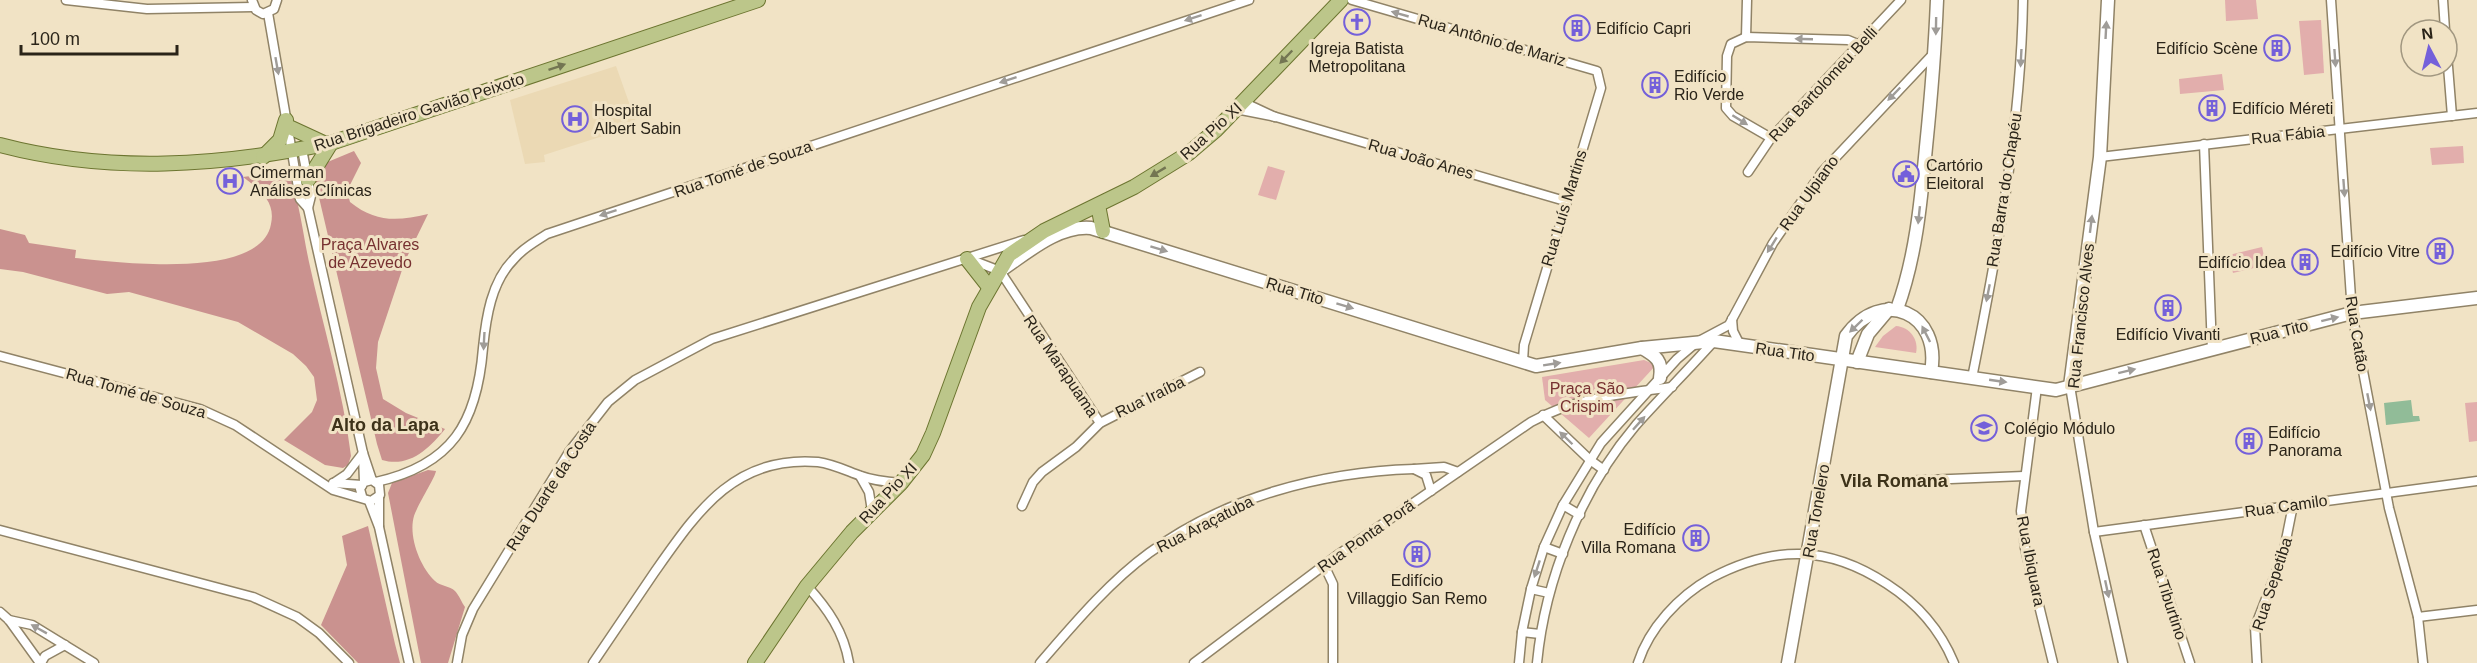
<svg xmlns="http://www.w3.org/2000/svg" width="2477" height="663" viewBox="0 0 2477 663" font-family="Arial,sans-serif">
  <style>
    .built { fill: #ebd9b4 }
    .green { fill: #e2aeac }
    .forest { fill: #ca928f }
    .water { fill: #91bc98 }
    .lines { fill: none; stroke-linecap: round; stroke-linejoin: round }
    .street-casing { stroke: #908367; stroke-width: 11 }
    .secondary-casing { stroke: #908367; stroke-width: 15 }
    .primary-casing { stroke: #6c7530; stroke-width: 16 }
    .street { stroke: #fff; stroke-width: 8 }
    .secondary { stroke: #fff; stroke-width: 12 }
    .primary { stroke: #bcc68a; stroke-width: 14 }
    .oneway { fill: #9f9c98 }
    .oneway2 { fill: #737552 }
    .labels { text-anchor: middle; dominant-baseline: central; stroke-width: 6; stroke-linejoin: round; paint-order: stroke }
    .poi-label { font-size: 16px; fill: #2a2419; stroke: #f1e3c5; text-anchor: start }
    .street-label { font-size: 16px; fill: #2a2419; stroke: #f1e3c5 }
    .park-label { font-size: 16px; fill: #773131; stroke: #f1e3c5 }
    .neighbourhood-label { font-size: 18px; font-weight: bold; fill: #3d3219; stroke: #f1e3c5 }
  </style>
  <rect width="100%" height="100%" fill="#f1e3c5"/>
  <!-- built -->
  <polygon class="built" points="616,66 637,125 544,155 545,162 525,164 510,100"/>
  <!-- green -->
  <g class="green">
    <polygon points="2225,0 2256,0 2258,19 2226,21"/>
    <polygon points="2321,20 2324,73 2304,75 2299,21"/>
    <polygon points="2222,74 2224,90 2180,94 2179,79"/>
    <polygon points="2463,146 2464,163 2432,165 2430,148"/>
    <polygon points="1268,166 1285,171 1276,200 1258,195"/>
    <polygon points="2262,247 2266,265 2233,273 2229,255"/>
    <path d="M1896,326C1910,327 1919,340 1916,353L1875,347L1883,336Z"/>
    <polygon points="1644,360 1656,365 1589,438 1545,400 1542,377"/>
    <polygon points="2477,402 2477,441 2469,442 2465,403"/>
  </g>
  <!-- forest -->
  <g class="forest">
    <path d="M354,151L361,163L347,191L350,202C376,223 398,221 428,214L405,261L378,342L376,368L383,399L406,413L445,429C429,449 409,468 382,460L377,444L313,172L318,166Z"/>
    <path d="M280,172L290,177C300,205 303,234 309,262C323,327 343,390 351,456L348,465L343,468L325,465L284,440L312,412L317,400L314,377L306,366L293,354L238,322L129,292L107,294L23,272L0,269V229L25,235L29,243L76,250L75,258C116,262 261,281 271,224C276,201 259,189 243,177Z"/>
    <path d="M428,470L436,471C435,478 418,504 414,516C408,536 420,567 435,581C440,586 450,586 455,591C459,595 462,603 465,607L448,663H421L388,493L392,483Z"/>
    <polygon points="368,526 395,644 400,663 358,663 321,625 347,565 342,536"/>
  </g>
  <!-- water -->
  <polygon class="water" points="2411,400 2413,416 2419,416 2420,421 2386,425 2384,403"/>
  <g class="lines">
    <!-- street casing -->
    <g class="street-casing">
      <g id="street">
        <polyline points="66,0 147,9 253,7"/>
        <polyline points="252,0 256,10 263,14 274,9 277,0"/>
        <polyline points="1352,0 1597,71 1601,88 1524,345 1523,361"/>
        <polyline points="2331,0 2352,313 2389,508 2418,617 2423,663"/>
        <polyline points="2443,0 2445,30"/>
        <polyline points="268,13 300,199 308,208"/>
        <polyline points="1746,37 1747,0"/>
        <polyline points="2447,54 2452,116"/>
        <polyline points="1243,102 1275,117"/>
        <polyline points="1236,109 1276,117 1565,201"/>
        <polyline points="1771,138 1733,116 1726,108 1727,56 1731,44 1746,37 1848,40 1860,45"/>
        <polyline points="2204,144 2212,349"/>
        <polyline points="302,149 311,196 308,208 363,453 372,480"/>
        <polyline points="2100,157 2477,113"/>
        <polyline points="1748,172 1771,138 1901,0"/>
        <polyline points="969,259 1000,271 1100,423"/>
        <polyline points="1732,319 1733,331 1740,345"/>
        <polyline points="0,356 200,409 235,425 333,490 371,501 380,495 379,485 372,480 364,482 360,489 362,496"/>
        <path d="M1972,378C1997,253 2021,127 2023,0"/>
        <polyline points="2070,386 2094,532 2123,663"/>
        <polyline points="2037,387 2021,511 2025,548 2053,663"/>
        <polyline points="1543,415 1590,460 1604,470"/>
        <polyline points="363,454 364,482"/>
        <polyline points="860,476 869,492 872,511"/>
        <polyline points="1902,481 2024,476"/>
        <polyline points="335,482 347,474 363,453"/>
        <path d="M376,482C452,465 477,423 483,348C486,318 491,282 514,259C523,248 535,242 547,234L1249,0"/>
        <polyline points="333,483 362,485"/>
        <polyline points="1431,491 1426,475 1414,469 1444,467 1458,472"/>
        <polyline points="369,501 379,527 409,663"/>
        <polyline points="1563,505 1580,515"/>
        <polyline points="1022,506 1033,482 1042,472 1076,447 1100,423 1200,372"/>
        <polyline points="2144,525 2190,663"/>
        <polyline points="379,526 379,496"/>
        <polyline points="0,530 253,597 297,617 319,633 349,663"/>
        <polyline points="2094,532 2477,481"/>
        <polyline points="1544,547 1563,554"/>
        <polyline points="1324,565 1333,584 1333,663"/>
        <path d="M807,586C828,609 844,632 849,663"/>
        <polyline points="1531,589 1549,593"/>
        <polyline points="0,612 9,620 40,663"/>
        <polyline points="2418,617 2477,610"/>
        <polyline points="9,620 32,625 94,663"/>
        <polyline points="1522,632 1540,634"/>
        <polyline points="41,663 45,656 65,645"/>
        <polyline points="457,663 462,635 473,609 569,452 608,402 635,380 712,339 1024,240"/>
        <path d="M593,663C613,633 634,603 654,573C697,512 734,455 818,462C833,464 847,471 861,476C874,481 887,482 901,483"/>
        <path d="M1040,663C1073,625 1108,583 1149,553C1225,497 1321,472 1414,469"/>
        <path d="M1194,663L1339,554L1531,422C1576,397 1622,394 1672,387"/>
        <polyline points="1519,663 1522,632 1531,589 1544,547 1563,505 1601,443 1677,359 1697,342 1729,325 1773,243 1822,172 1935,52"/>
        <path d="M1537,663C1545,579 1581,490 1636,425C1661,397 1689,369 1714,341"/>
        <path d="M1638,663C1649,628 1679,596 1711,578C1774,545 1828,545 1887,584C1918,604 1940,629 1954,663"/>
        <polyline points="2257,663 2255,627 2283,555 2293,505"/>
      </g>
    </g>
    <!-- secondary casing -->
    <g class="secondary-casing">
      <g id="secondary">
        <path d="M1000,271C1027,253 1058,225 1091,228L1536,366L1642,348L1714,341L2056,390L2352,313L2477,298"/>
        <path d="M1897,309C1916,257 1921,201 1926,147C1931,98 1935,49 1937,0"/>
        <path d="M1642,348C1656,356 1663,361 1660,378"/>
        <polyline points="1857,362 1868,334 1889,309"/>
        <polyline points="2070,386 2100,157 2108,0"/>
        <path d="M1788,663L1846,336C1882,286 1942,313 1931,372"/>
      </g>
    </g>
    <!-- primary casing -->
    <g class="primary-casing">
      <g id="primary">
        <polyline points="287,126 326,144"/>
        <path d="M0,145C110,174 220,166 331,143L758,0"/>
        <polyline points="263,157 280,140 286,120"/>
        <polyline points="308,180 331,143"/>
        <polyline points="1098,205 1103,231"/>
        <polyline points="967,259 989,287"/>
        <polyline points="755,663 807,586 852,532 901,483 923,455 933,433 979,307 1009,255 1044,231 1134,187 1189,153 1216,130 1341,0"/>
      </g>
    </g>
    <!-- street -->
    <use href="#street" class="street"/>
    <!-- secondary -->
    <use href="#secondary" class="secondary"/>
    <!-- primary -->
    <use href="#primary" class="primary"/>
  </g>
  <!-- one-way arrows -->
  <defs><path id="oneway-solid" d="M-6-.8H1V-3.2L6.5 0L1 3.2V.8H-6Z" transform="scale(1.5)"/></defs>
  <g class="oneway">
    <use href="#oneway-solid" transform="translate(1400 14) rotate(-164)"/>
    <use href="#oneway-solid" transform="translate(1193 18) rotate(162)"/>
    <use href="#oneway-solid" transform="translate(1936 26) rotate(91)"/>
    <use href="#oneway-solid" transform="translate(2106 30) rotate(-87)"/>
    <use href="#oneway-solid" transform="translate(1804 39) rotate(-178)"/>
    <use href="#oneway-solid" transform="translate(2021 58) rotate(93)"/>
    <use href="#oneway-solid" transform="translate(2335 58) rotate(86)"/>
    <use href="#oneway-solid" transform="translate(277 66) rotate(80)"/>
    <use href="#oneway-solid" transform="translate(1008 80) rotate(162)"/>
    <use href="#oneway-solid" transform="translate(1894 94) rotate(134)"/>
    <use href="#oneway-solid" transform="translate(1740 120) rotate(32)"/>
    <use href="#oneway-solid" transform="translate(2344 188) rotate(86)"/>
    <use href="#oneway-solid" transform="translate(608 213) rotate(162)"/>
    <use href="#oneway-solid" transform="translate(1919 215) rotate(96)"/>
    <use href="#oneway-solid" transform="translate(2091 224) rotate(-83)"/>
    <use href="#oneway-solid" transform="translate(1772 245) rotate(122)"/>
    <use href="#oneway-solid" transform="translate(1159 249) rotate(17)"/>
    <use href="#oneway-solid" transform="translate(1988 293) rotate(101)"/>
    <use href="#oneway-solid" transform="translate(1345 306) rotate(17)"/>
    <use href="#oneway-solid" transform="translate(2330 319) rotate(-14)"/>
    <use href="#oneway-solid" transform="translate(1856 326) rotate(136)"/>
    <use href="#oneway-solid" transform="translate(1926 334) rotate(-117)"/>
    <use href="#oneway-solid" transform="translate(484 341) rotate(93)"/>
    <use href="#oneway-solid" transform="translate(1552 364) rotate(-9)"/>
    <use href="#oneway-solid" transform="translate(2127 371) rotate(-14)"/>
    <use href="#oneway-solid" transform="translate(1998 381) rotate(8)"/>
    <use href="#oneway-solid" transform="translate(2369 402) rotate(79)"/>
    <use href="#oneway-solid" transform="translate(1639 423) rotate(-48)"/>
    <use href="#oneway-solid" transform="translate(1566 438) rotate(-136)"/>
    <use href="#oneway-solid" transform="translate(1537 569) rotate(108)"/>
    <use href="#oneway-solid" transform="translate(2107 589) rotate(78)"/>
    <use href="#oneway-solid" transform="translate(39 629) rotate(-151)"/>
  </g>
  <g class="oneway2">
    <use href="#oneway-solid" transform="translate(1286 57) rotate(134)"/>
    <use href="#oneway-solid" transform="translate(557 67) rotate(-19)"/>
    <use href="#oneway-solid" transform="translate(1158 172) rotate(149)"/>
  </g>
  <!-- icons -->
  <defs>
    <g id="church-ring" transform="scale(1.35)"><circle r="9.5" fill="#f1e3c5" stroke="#7460da" stroke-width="1.5"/><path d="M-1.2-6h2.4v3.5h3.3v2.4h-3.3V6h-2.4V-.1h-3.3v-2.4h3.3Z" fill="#7460da"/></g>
    <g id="building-ring" transform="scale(1.35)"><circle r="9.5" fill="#f1e3c5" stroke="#7460da" stroke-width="1.5"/><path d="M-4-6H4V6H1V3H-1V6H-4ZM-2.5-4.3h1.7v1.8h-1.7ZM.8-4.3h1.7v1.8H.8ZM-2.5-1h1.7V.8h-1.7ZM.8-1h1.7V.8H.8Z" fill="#7460da"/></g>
    <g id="hospital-ring" transform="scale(1.35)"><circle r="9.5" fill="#f1e3c5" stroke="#7460da" stroke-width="1.5"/><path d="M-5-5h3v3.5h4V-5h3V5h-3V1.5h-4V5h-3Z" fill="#7460da"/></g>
    <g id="civic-ring" transform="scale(1.35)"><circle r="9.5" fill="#f1e3c5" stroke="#7460da" stroke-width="1.5"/><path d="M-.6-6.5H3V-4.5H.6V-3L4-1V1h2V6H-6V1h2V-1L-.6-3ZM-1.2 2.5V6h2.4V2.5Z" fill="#7460da"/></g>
    <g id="school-ring" transform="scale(1.35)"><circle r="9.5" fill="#f1e3c5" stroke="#7460da" stroke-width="1.5"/><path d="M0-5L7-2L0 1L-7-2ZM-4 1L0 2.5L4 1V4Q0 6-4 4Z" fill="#7460da"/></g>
  </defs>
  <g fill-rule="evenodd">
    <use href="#church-ring" x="1357" y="22"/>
    <use href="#building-ring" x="1577" y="28"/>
    <use href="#building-ring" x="2277" y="48"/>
    <use href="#building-ring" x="1655" y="85"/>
    <use href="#building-ring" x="2212" y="108"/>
    <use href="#hospital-ring" x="575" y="119"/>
    <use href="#civic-ring" x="1906" y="174"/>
    <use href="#hospital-ring" x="230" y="181"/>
    <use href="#building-ring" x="2440" y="251"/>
    <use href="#building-ring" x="2305" y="262"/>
    <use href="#building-ring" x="2168" y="308"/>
    <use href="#school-ring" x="1984" y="428"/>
    <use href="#building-ring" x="2249" y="441"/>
    <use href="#building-ring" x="1696" y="538"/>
    <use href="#building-ring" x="1417" y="554"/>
  </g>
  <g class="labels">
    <!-- poi labels -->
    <g class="poi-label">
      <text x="1596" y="28">Edifício Capri</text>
      <text x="1357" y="48" text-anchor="middle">Igreja Batista<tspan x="1357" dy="18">Metropolitana</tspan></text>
      <text x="2258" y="48" text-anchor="end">Edifício Scène</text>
      <text x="1674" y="76">Edifício<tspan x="1674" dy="18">Rio Verde</tspan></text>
      <text x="2232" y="108">Edifício Méreti</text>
      <text x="594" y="110">Hospital<tspan x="594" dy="18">Albert Sabin</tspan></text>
      <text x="1926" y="165">Cartório<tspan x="1926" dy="18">Eleitoral</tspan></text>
      <text x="250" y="172">Cimerman<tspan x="250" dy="18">Análises Clínicas</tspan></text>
      <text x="2420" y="251" text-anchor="end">Edifício Vitre</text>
      <text x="2286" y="262" text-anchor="end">Edifício Idea</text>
      <text x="2168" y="334" text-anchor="middle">Edifício Vivanti</text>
      <text x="2004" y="428">Colégio Módulo</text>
      <text x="2268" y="432">Edifício<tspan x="2268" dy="18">Panorama</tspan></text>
      <text x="1676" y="529" text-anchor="end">Edifício<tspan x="1676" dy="18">Villa Romana</tspan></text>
      <text x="1417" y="580" text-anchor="middle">Edifício<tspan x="1417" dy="18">Villaggio San Remo</tspan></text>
    </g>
    <!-- street labels -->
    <g class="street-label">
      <text transform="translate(1492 40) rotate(16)">Rua Antônio de Mariz</text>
      <text transform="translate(1823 84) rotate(-47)">Rua Bartolomeu Belli</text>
      <text transform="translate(419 112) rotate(-18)">Rua Brigadeiro Gavião Peixoto</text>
      <text transform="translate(1211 131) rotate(-42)">Rua Pio XI</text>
      <text transform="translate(2288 135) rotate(-6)">Rua Fábia</text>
      <text transform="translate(1421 159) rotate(16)">Rua João Anes</text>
      <text transform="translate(743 169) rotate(-19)">Rua Tomé de Souza</text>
      <text transform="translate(2004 190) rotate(-81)">Rua Barra do Chapéu</text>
      <text transform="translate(1809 193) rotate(-54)">Rua Ulpiano</text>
      <text transform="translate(1564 208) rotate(-73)">Rua Luís Martins</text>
      <text transform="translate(1295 291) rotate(17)">Rua Tito</text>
      <text transform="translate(2081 316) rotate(-84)">Rua Francisco Alves</text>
      <text transform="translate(2279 332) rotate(-14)">Rua Tito</text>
      <text transform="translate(2357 334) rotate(81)">Rua Catão</text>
      <text transform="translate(1785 352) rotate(8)">Rua Tito</text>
      <text transform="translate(1061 366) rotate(56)">Rua Marapuama</text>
      <text transform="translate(136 393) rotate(16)">Rua Tomé de Souza</text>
      <text transform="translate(1150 397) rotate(-26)">Rua Iraíba</text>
      <text transform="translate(551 486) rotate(-57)">Rua Duarte da Costa</text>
      <text transform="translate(888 493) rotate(-47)">Rua Pio XI</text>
      <text transform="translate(2286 506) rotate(-8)">Rua Camilo</text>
      <text transform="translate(1816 511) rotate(-80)">Rua Tonelero</text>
      <text transform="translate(1205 524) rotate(-27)">Rua Araçatuba</text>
      <text transform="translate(1366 536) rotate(-35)">Rua Ponta Porã</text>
      <text transform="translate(2031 561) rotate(79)">Rua Ibiquara</text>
      <text transform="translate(2272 584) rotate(-72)">Rua Sepetiba</text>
      <text transform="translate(2167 594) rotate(72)">Rua Tiburtino</text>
    </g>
    <!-- park labels -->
    <g class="park-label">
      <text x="370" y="244">Praça Alvares<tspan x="370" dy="18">de Azevedo</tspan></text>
      <text x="1587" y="388">Praça São<tspan x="1587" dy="18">Crispim</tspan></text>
    </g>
    <!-- neighbourhood labels -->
    <g class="neighbourhood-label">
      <text x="385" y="425">Alto da Lapa</text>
      <text x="1894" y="481">Vila Romana</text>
    </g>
  </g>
  <!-- north arrow -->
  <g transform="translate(2429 48) rotate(353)"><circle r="28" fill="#f1e3c5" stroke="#a19780" stroke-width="1.5"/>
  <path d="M0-4.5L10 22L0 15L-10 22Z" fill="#7460da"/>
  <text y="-9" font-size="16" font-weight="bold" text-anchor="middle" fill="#2a2419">N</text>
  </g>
  <!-- scale -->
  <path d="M21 45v9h156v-9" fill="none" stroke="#2a2419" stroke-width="3"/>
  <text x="30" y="45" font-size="18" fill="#2a2419" stroke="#f1e3c5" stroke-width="4.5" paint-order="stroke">100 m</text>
</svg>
